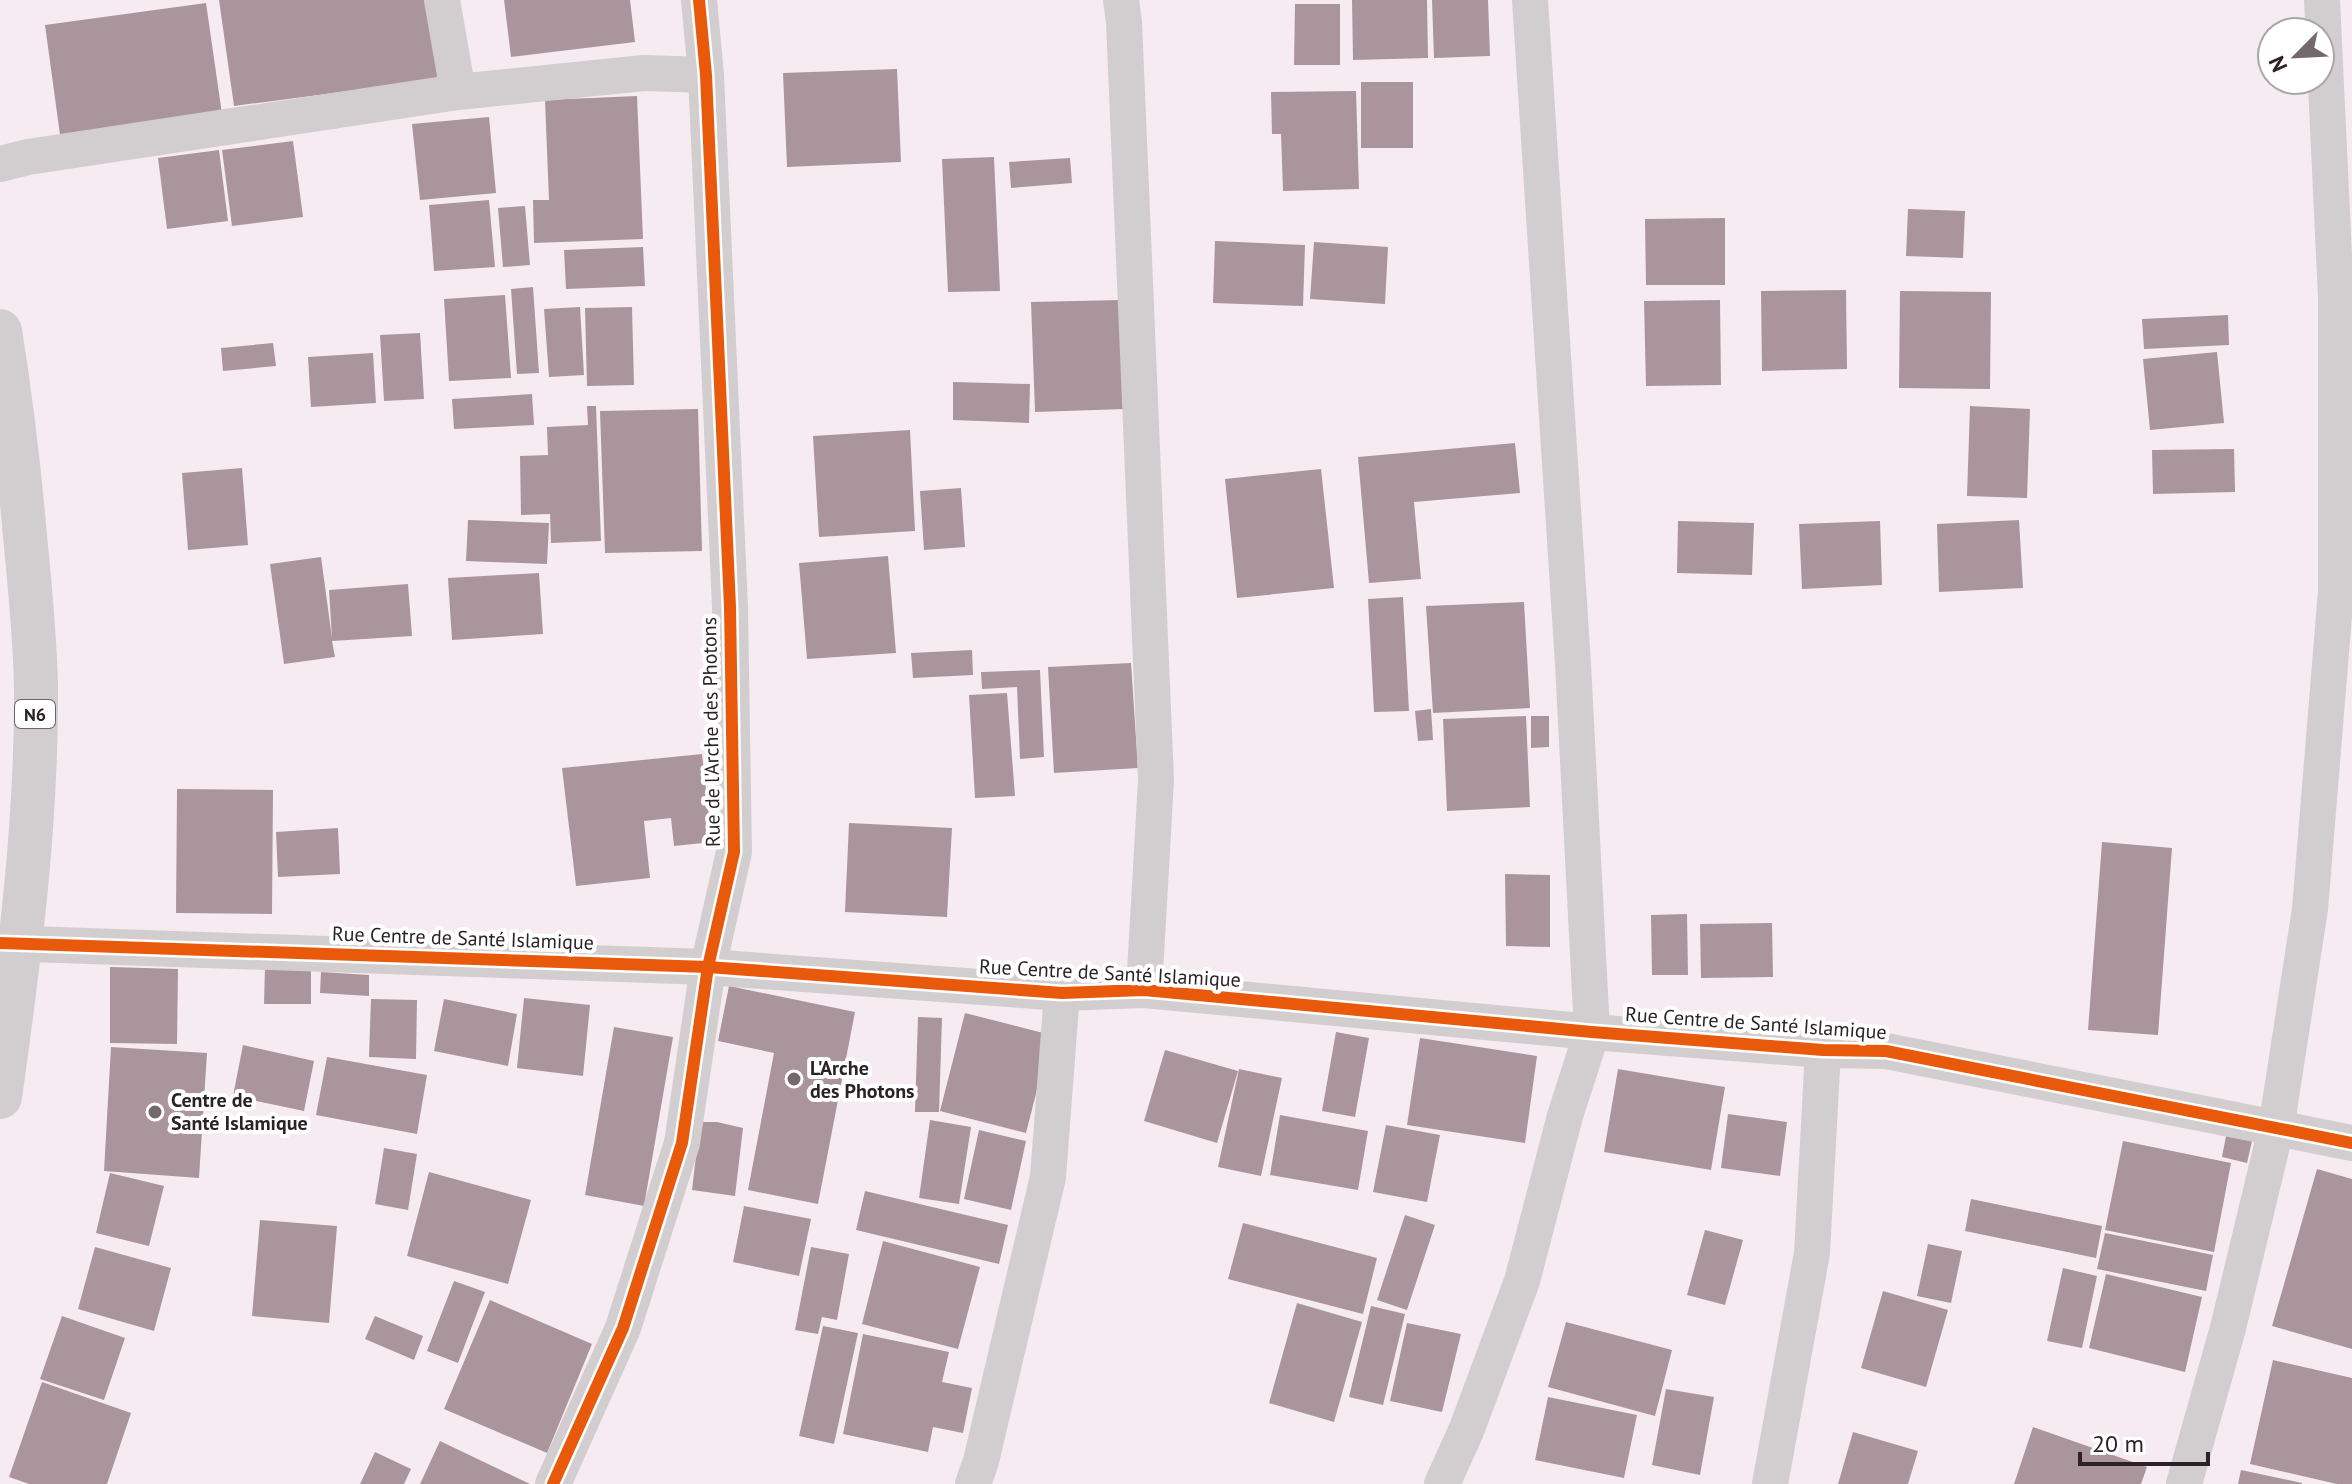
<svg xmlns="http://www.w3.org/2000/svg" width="2352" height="1484" viewBox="0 0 2352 1484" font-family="'PT Sans',sans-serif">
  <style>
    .building { fill: #ab959c }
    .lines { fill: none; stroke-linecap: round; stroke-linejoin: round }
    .street { stroke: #d2ced0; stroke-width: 36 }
    .highway { stroke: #d2ced0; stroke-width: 44 }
    .cycleway-casing { stroke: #fff; stroke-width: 17 }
    .cycleway { stroke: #e8590c; stroke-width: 12 }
    .poi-dot { fill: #72686e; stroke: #fff; stroke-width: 3 }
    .labels { text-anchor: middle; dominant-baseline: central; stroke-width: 8; stroke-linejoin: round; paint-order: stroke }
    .shield { fill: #fff; stroke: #6b6468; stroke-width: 2 }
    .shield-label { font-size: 18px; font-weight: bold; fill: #2b2227 }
    .street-label { font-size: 20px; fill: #2b2227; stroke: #fff }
    .poi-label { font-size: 20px; font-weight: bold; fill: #2b2227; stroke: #fff; text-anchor: start }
  </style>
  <rect width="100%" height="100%" fill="#f7ebf2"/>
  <!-- building -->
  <g class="building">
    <polygon points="219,0 429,0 440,79 234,106"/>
    <polygon points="504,0 630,0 635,42 511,57"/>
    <polygon points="1352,0 1427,0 1428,58 1353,60"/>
    <polygon points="1432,0 1488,0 1490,56 1434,58"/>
    <polygon points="206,3 222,114 60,135 45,25"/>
    <polygon points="1295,4 1340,4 1340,65 1294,65"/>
    <polygon points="897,69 901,162 787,167 783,73"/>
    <rect x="1361" y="82" width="52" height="66"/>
    <polygon points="1356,91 1359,189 1283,191 1281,134 1272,134 1271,92"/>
    <polygon points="637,96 643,239 534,243 533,200 549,200 545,100"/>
    <polygon points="489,117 496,193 420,200 412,124"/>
    <polygon points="293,141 303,217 232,226 222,150"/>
    <polygon points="219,150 228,221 167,229 158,158"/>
    <polygon points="994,157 1000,291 948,292 942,159"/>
    <polygon points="1070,158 1072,183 1011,188 1009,162"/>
    <polygon points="489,200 495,267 434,271 429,205"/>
    <polygon points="525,206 530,265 503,267 498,208"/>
    <polygon points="1908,209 1965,211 1963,258 1906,256"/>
    <polygon points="1725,218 1725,285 1646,285 1645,219"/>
    <polygon points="1215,241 1305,245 1303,306 1213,303"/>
    <polygon points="1314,242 1388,247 1385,304 1310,299"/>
    <polygon points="643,247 645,286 566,289 564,250"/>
    <polygon points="533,287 539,373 517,374 511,289"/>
    <polygon points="1846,290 1847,369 1762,371 1761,291"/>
    <polygon points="1900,291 1991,292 1990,389 1899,388"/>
    <polygon points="505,295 511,378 449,381 444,299"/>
    <polygon points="1121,300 1125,409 1035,412 1031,302"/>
    <polygon points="1720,300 1721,385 1646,386 1644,301"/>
    <polygon points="580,307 584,375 549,377 544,309"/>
    <polygon points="632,307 634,385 587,386 585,308"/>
    <polygon points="2228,315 2229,345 2144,349 2142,319"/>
    <polygon points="420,333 424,399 384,401 380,335"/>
    <polygon points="273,343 276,366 223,371 221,348"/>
    <polygon points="2217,352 2224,423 2150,430 2143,359"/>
    <polygon points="373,353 376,403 311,407 308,357"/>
    <polygon points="953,382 1030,384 1029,423 953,420"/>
    <polygon points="532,394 534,425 454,429 452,399"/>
    <polygon points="587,406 596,406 601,541 551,543 550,514 521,515 520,456 548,455 547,427 588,425"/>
    <polygon points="1970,406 2030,409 2027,498 1967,496"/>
    <polygon points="698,409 702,551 605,553 600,411"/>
    <polygon points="910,430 915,531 819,537 813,436"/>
    <polygon points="1515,443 1520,493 1414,502 1421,579 1369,583 1358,457"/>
    <polygon points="2234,449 2235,492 2153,494 2152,450"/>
    <polygon points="242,468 248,545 188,550 182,473"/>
    <polygon points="1321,469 1334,588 1237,598 1225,479"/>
    <polygon points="961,488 965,547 924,550 920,491"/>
    <polygon points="468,520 549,523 547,564 466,561"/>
    <polygon points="2019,520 2023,588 1939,592 1937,524"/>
    <polygon points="1678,521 1754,523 1752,575 1677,573"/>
    <polygon points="1880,521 1882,585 1802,589 1799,524"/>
    <polygon points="888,556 896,653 807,659 799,563"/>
    <polygon points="321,557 332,638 329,590 408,584 412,636 332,641 335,657 284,664 270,564"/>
    <polygon points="539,573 543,634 452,640 448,578"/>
    <polygon points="1403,597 1409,711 1374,712 1368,599"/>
    <polygon points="1524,602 1530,708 1433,713 1426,606"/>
    <polygon points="972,650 973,675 913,678 911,653"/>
    <polygon points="1131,663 1138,768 1054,773 1048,667"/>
    <polygon points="1040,670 1044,757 1020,759 1017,687 982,689 981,672"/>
    <polygon points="1007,693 1015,796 975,798 969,695"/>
    <polygon points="1431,709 1433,740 1418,741 1415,711"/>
    <polygon points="1526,716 1530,807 1447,811 1443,719"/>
    <polygon points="1531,716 1549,716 1549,747 1531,748"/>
    <polygon points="702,754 712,842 674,846 671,818 644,821 650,878 576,886 562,768"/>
    <polygon points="177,789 273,790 272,914 176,913"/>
    <polygon points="849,823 952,828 947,917 845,912"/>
    <polygon points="338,828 340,874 278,877 276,832"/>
    <polygon points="2102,842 2172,848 2158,1035 2088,1030"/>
    <polygon points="1505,874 1550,875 1550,947 1506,946"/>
    <polygon points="1687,914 1688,975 1652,975 1651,915"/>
    <polygon points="1772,923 1773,977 1701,978 1700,924"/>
    <polygon points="110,967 178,969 177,1044 110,1043"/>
    <polygon points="265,968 311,968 311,1004 264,1004"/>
    <polygon points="321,972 369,975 369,996 320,993"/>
    <polygon points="729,986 855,1012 818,1204 748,1190 774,1053 718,1041"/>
    <polygon points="524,998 590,1005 583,1076 517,1068"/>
    <polygon points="371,999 417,1000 416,1059 369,1057"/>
    <polygon points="444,999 517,1014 508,1066 434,1051"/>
    <polygon points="965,1013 1051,1035 1026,1133 940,1111"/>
    <polygon points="918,1017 942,1018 939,1112 915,1112"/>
    <polygon points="614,1027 673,1037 644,1206 585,1195"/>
    <polygon points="1336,1032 1369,1038 1355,1117 1322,1111"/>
    <polygon points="1420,1038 1537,1056 1525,1143 1407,1125"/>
    <polygon points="243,1045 314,1061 304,1111 233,1096"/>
    <polygon points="111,1047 207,1053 199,1178 104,1171"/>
    <polygon points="1165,1050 1238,1071 1217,1143 1144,1121"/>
    <polygon points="327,1057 427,1075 417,1134 316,1115"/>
    <polygon points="1239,1069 1282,1078 1261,1176 1218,1167"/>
    <polygon points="1618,1069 1725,1087 1711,1170 1604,1152"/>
    <polygon points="1728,1114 1787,1122 1780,1176 1721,1168"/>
    <polygon points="1280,1115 1368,1131 1358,1190 1270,1175"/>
    <polygon points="930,1120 971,1127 959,1204 919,1198"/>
    <polygon points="700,1122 717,1122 743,1128 735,1196 692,1190"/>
    <polygon points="1386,1125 1440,1135 1427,1202 1373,1192"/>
    <polygon points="979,1130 1026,1141 1011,1210 964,1199"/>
    <polygon points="2226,1136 2252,1141 2247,1163 2222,1157"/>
    <polygon points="2123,1141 2231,1163 2214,1252 2105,1230"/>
    <polygon points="384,1148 417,1154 408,1210 375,1204"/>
    <polygon points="2317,1169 2352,1179 2352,1349 2272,1326"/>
    <polygon points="429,1172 531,1200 508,1284 407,1256"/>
    <polygon points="110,1173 164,1186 149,1246 96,1233"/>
    <polygon points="865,1191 1008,1225 999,1264 856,1230"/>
    <polygon points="1971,1199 2102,1226 2096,1258 1965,1231"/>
    <polygon points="744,1206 811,1219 799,1276 733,1262"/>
    <polygon points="1405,1215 1435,1225 1407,1310 1377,1300"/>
    <polygon points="260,1220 337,1226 329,1323 252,1316"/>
    <polygon points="1243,1223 1377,1258 1363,1314 1228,1279"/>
    <polygon points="1705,1230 1743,1240 1725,1305 1687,1295"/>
    <polygon points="2105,1233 2213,1255 2206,1291 2097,1269"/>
    <polygon points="883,1241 980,1267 958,1349 862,1324"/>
    <polygon points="1928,1244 1962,1251 1951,1303 1917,1296"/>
    <polygon points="95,1247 171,1268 154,1331 78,1309"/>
    <polygon points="811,1247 849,1254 837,1320 822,1317 818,1334 795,1330"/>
    <polygon points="2063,1268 2097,1276 2082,1348 2047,1341"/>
    <polygon points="2106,1274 2202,1297 2185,1372 2089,1348"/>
    <polygon points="454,1281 485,1292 458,1363 427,1351"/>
    <polygon points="1883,1291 1948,1310 1926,1387 1861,1368"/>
    <polygon points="490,1300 592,1344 547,1453 444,1409"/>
    <polygon points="1297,1303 1362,1322 1334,1422 1269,1403"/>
    <polygon points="1371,1306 1405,1314 1383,1405 1349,1397"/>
    <polygon points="62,1316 125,1338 104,1400 40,1379"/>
    <polygon points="375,1316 423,1336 414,1360 365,1339"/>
    <polygon points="1566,1322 1672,1350 1655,1416 1548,1387"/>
    <polygon points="1407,1323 1461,1334 1442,1412 1390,1401"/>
    <polygon points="823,1326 858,1333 834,1444 799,1436"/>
    <polygon points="863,1334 949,1352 942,1382 972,1388 963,1433 933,1427 928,1452 843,1434"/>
    <polygon points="2273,1360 2352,1378 2352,1484 2337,1484 2250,1464"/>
    <polygon points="42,1382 131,1413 107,1484 29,1484 9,1477"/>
    <polygon points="1666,1389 1714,1397 1700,1475 1652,1465"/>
    <polygon points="1548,1397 1637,1415 1624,1478 1535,1460"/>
    <polygon points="2033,1427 2147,1467 2141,1484 2014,1484"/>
    <polygon points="1853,1432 1918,1451 1908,1484 1838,1484"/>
    <polygon points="440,1441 530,1484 420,1484"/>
    <polygon points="375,1452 411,1469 404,1484 360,1484"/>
    <polygon points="2241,1470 2302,1483 2302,1484 2238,1484"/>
  </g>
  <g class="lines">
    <!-- street -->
    <g class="street">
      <polyline points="442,0 458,92"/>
      <polyline points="1121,0 1124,22 1156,780 1144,990"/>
      <polyline points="0,164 28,157 458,92 644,73 706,75"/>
      <polyline points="0,943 708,967 1062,993 1144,990 1592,1032 1823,1050 1886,1051 2352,1143"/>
      <polyline points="553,1484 623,1328 682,1143 708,967 734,852 730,607 706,75 699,0"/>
      <polyline points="973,1484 981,1461 1048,1177 1062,993"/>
      <polyline points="1442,1484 1466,1431 1522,1281 1565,1116 1592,1032 1573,664 1530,0"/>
      <polyline points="1770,1484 1812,1253 1823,1050"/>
      <polyline points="2184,1484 2228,1328 2276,1129 2310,909 2336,591 2336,298 2322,0"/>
    </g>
    <!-- highway -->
    <path class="highway" d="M0,331C11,399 19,467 25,536C30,586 35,636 36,687C37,825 19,961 0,1097"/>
    <!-- cycleway casing -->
    <g class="cycleway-casing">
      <g id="cycleway">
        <polyline points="0,943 708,967 1062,993 1144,990 1592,1032 1823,1050 1886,1051 2352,1143"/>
        <polyline points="553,1484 623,1328 682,1143 708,967 734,852 730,607 706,75 699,0"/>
      </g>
    </g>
    <!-- cycleway -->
    <use href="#cycleway" class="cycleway"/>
  </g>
  <!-- markers -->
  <g class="poi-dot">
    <circle cx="794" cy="1079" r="8"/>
    <circle cx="155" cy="1112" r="8"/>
  </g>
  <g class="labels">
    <!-- shield labels -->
    <rect class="shield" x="15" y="700" width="40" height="28" rx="6"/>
    <g class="shield-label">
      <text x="35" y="714">N6</text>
    </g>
    <!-- street labels -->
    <g class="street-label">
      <text transform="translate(711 732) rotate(-91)">Rue de l'Arche des Photons</text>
      <text transform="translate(463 938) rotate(2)">Rue Centre de Santé Islamique</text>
      <text transform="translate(1110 973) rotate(3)">Rue Centre de Santé Islamique</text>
      <text transform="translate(1756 1023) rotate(4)">Rue Centre de Santé Islamique</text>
    </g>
    <!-- poi labels -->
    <g class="poi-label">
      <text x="810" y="1068">L'Arche<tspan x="810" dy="23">des Photons</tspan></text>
      <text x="171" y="1100">Centre de<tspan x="171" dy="23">Santé Islamique</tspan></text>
    </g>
  </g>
  <!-- north arrow -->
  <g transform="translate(2296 56) rotate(246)"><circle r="38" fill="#ffffff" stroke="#aaa7a9" stroke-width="2"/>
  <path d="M0-6L14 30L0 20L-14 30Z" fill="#72686e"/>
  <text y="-12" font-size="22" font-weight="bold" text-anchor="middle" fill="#2b2227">N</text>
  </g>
  <!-- scale -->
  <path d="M2080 1452v12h128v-12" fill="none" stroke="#2b2227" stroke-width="4"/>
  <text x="2092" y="1452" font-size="24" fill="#2b2227" stroke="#ffffff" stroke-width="6" paint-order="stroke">20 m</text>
</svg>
